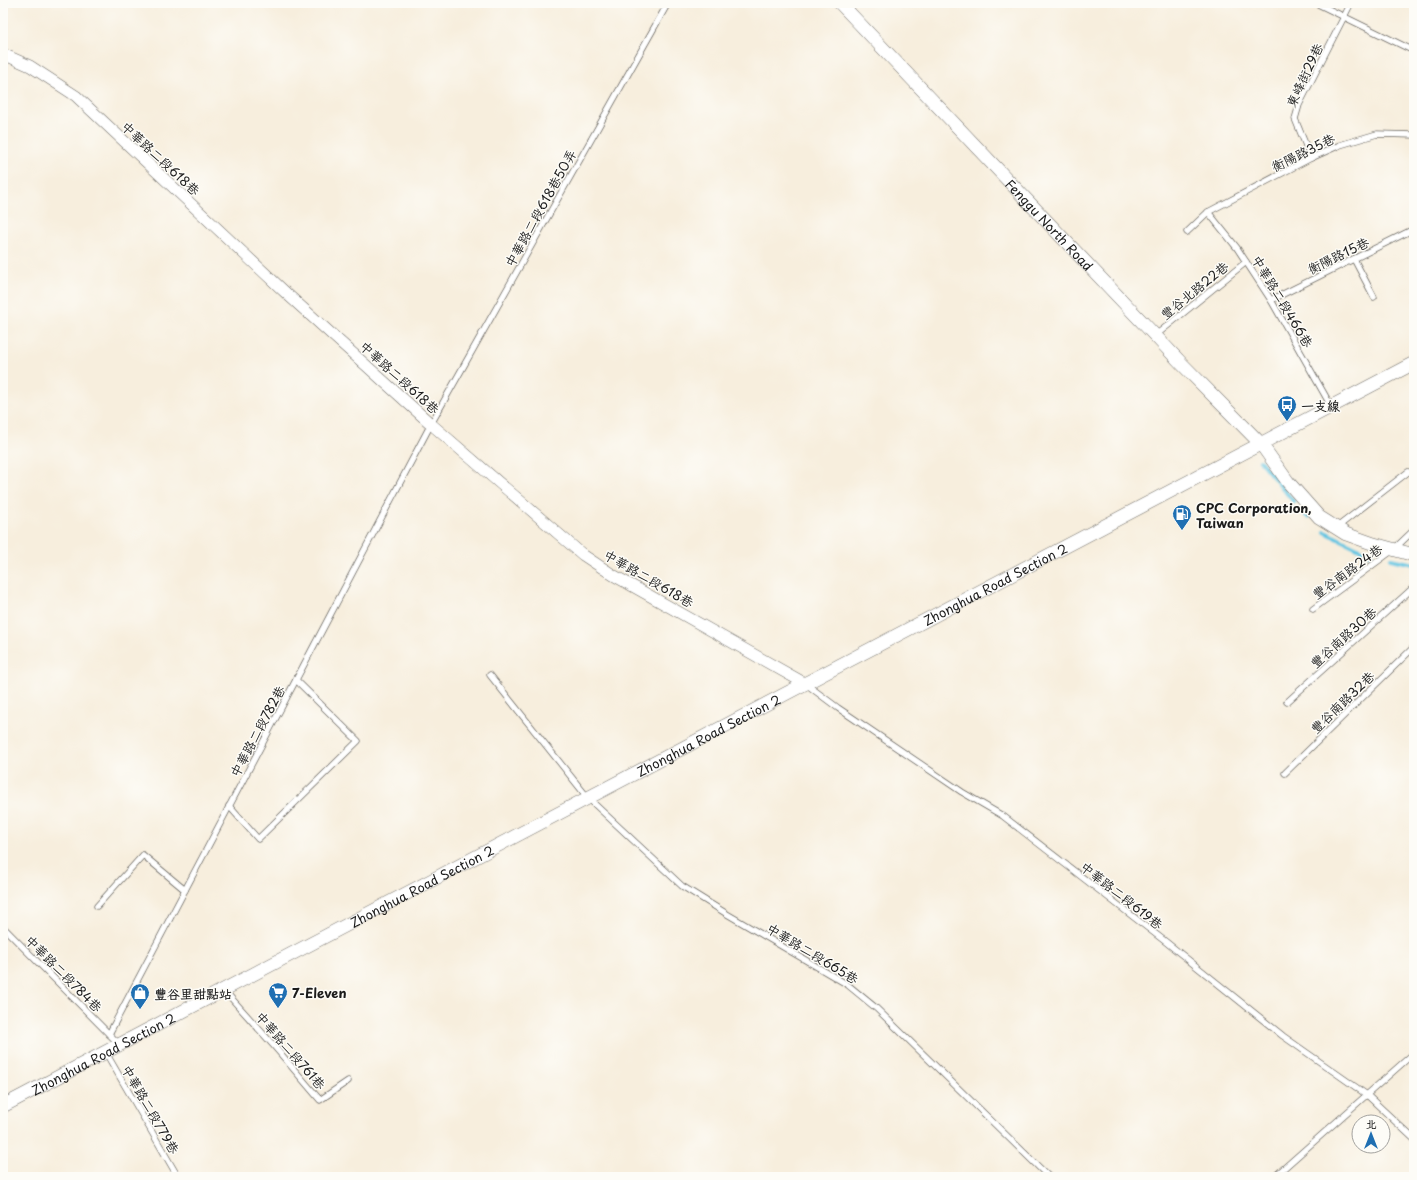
<svg xmlns="http://www.w3.org/2000/svg" width="1417" height="1180" viewBox="0 0 1417 1180" font-family="'Playpen Sans','LXGW WenKai TC',sans-serif">
  <style>
    .lines { fill: none; stroke-linecap: round; stroke-linejoin: round }
    .stream { stroke: #64c6e2; stroke-width: 4 }
    .service-casing { stroke: #696660; stroke-width: 7 }
    .minor-casing { stroke: #696660; stroke-width: 12 }
    .tertiary-casing { stroke: #696660; stroke-width: 14 }
    .service { stroke: #fff; stroke-width: 5.5 }
    .minor { stroke: #fff; stroke-width: 11 }
    .tertiary { stroke: #fff; stroke-width: 13 }
    .labels { text-anchor: middle; dominant-baseline: central; stroke-width: 3; stroke-linejoin: round; paint-order: stroke }
    .street-label { font-size: 13px; fill: #1c1c1c; stroke: #fdfcf7 }
    .poi-label { font-size: 13px; font-weight: bold; fill: #1c1c1c; stroke: #fdfcf7; text-anchor: start }
  </style>
  <rect width="100%" height="100%" fill="#fdfcf7"/>
  <filter id="ink" filterUnits="userSpaceOnUse"><feTurbulence type="fractalNoise" baseFrequency=".025" numOctaves="2"/><feDisplacementMap in="SourceGraphic" scale="8" xChannelSelector="R" yChannelSelector="G"/><feConvolveMatrix kernelMatrix="1 2 1 2 8 2 1 2 1" color-interpolation-filters="sRGB"/></filter>
  <filter id="wash" filterUnits="userSpaceOnUse"><feTurbulence type="fractalNoise" baseFrequency=".012" numOctaves="4" result="noise"/><feDisplacementMap in="SourceGraphic" scale="16" xChannelSelector="R" yChannelSelector="G"/><feGaussianBlur stdDeviation="0.9" result="paint"/><feColorMatrix in="noise" values="0 0 0 0 0 0 0 0 0 0 0 0 0 0 0 0 0 1.4 0 .05"/><feComposite in="paint" operator="in"/></filter>
  <g filter="url(#wash)">
    <rect width="100%" height="100%" fill="#f7eedd"/>
    <g class="lines">
      <!-- stream -->
      <g class="stream">
        <polyline points="1260,461 1294,502"/>
        <polyline points="1301,511 1308,517"/>
        <polyline points="1325,532 1372,555"/>
        <polyline points="1391,559 1414,564"/>
      </g>
    </g>
  </g>
  <g filter="url(#ink)">
    <g class="lines">
      <!-- service casing -->
      <g class="service-casing">
        <g id="service">
          <polyline points="1316,3 1414,51"/>
          <polyline points="1311,158 1295,119 1299,105 1351,3"/>
          <polyline points="1208,212 1237,248 1271,300 1331,406"/>
          <polyline points="1187,232 1208,212 1311,158 1340,145 1377,134 1414,135"/>
          <polyline points="1354,259 1374,297"/>
          <polyline points="1271,300 1414,229"/>
          <polyline points="1156,335 1246,262"/>
          <polyline points="1336,528 1408,472"/>
          <polyline points="1313,609 1393,550 1414,530"/>
          <polyline points="490,675 588,798 682,886 727,914 848,985 876,1008 1049,1177"/>
          <polyline points="806,684 838,708 962,792 1003,816 1166,942 1283,1036 1367,1095 1414,1139"/>
          <polyline points="1287,702 1414,587"/>
          <polyline points="1285,773 1414,647"/>
          <polyline points="229,806 258,839 358,741 296,680"/>
          <polyline points="97,906 143,855 185,890"/>
          <polyline points="3,927 109,1034"/>
          <polyline points="224,990 274,1046 320,1100 348,1081"/>
          <polyline points="119,1044 109,1034 431,424 668,3"/>
          <polyline points="106,1053 178,1177"/>
          <polyline points="1274,1177 1414,1053"/>
        </g>
      </g>
      <!-- minor casing -->
      <g class="minor-casing">
        <polyline id="minor" points="3,54 30,66 76,96 287,294 431,424 583,555 613,575 806,684"/>
      </g>
      <!-- tertiary casing -->
      <g class="tertiary-casing">
        <g id="tertiary">
          <path id="s1" d="M840,3L1182,364L1261,444L1288,482L1319,517L1346,534L1374,544L1414,555"/>
          <path id="s2" d="M3,1106L1414,363"/>
        </g>
      </g>
      <!-- service -->
      <use href="#service" class="service"/>
      <!-- minor -->
      <use href="#minor" class="minor"/>
      <!-- tertiary -->
      <use href="#tertiary" class="tertiary"/>
    </g>
  </g>
  <!-- icons -->
  <defs>
    <g id="bus-pin" transform="scale(1)"><path d="M0 17L-7.5 6A9.5 9.5 0 1 1 7.5 6Z" fill="#1f6fb2" stroke="#fdfcf7"/><path d="M-5-6H5V4H4V6H2V4H-2V6H-4V4H-5ZM-3.5-4V0h7V-4ZM-3.5 1.2v1.5H-2V1.2ZM2 1.2v1.5H3.5V1.2Z" fill="#fff"/></g>
    <g id="fuel-pin" transform="scale(1)"><path d="M0 17L-7.5 6A9.5 9.5 0 1 1 7.5 6Z" fill="#1f6fb2" stroke="#fdfcf7"/><path d="M-5.5-6h7V0h2V4h1.3V-2.5L3-4.5l.8-.8L6-3V5H2.5V1h-1V6h-7ZM-4.2-4.7v3.2H.2V-4.7Z" fill="#fff"/></g>
    <g id="supermarket-pin" transform="scale(1)"><path d="M0 17L-7.5 6A9.5 9.5 0 1 1 7.5 6Z" fill="#1f6fb2" stroke="#fdfcf7"/><path d="M-6-5.5h2.5l.6 2H6L4.5 2H-2.5L-4.4-4H-6ZM-1.5 3.2a1.3 1.3 0 1 0 .1 0ZM3 3.2a1.3 1.3 0 1 0 .1 0Z" fill="#fff"/></g>
    <g id="shop-pin" transform="scale(1)"><path d="M0 17L-7.5 6A9.5 9.5 0 1 1 7.5 6Z" fill="#1f6fb2" stroke="#fdfcf7"/><path d="M-5-2.5h2.3a2.7 3.5 0 0 1 5.4 0H5L5.5 6h-11ZM-1.5-2.5h3a1.5 2.3 0 0 0-3 0Z" fill="#fff"/></g>
  </defs>
  <g fill-rule="evenodd">
    <use href="#bus-pin" x="1287" y="405"/>
    <use href="#fuel-pin" x="1182" y="514"/>
    <use href="#supermarket-pin" x="278" y="992"/>
    <use href="#shop-pin" x="140" y="993"/>
  </g>
  <g class="labels">
    <!-- street labels -->
    <g class="street-label">
      <text transform="translate(1304 75) rotate(-65)">東峰街29巷</text>
      <text transform="translate(1303 152) rotate(-26)">衡陽路35巷</text>
      <text transform="translate(161 158) rotate(43)">中華路二段618巷</text>
      <text transform="translate(540 208) rotate(-61)">中華路二段618巷50弄</text>
      <text stroke="none"><textPath href="#s1" startOffset="305">Fenggu North Road</textPath></text>
      <text transform="translate(1338 255) rotate(-26)">衡陽路15巷</text>
      <text transform="translate(1194 290) rotate(-39)">豐谷北路22巷</text>
      <text transform="translate(1283 301) rotate(59)">中華路二段466巷</text>
      <text transform="translate(400 377) rotate(42)">中華路二段618巷</text>
      <text transform="translate(1347 571) rotate(-36)">豐谷南路24巷</text>
      <text transform="translate(649 578) rotate(30)">中華路二段618巷</text>
      <text stroke="none"><textPath href="#s2" startOffset="1121">Zhonghua Road Section 2</textPath></text>
      <text transform="translate(1343 637) rotate(-42)">豐谷南路30巷</text>
      <text transform="translate(1342 702) rotate(-44)">豐谷南路32巷</text>
      <text transform="translate(257 731) rotate(-62)">中華路二段782巷</text>
      <text stroke="none"><textPath href="#s2" startOffset="797">Zhonghua Road Section 2</textPath></text>
      <text stroke="none"><textPath href="#s2" startOffset="473">Zhonghua Road Section 2</textPath></text>
      <text transform="translate(1122 895) rotate(38)">中華路二段619巷</text>
      <text transform="translate(813 953) rotate(31)">中華路二段665巷</text>
      <text transform="translate(64 973) rotate(45)">中華路二段784巷</text>
      <text transform="translate(291 1050) rotate(49)">中華路二段761巷</text>
      <text stroke="none"><textPath href="#s2" startOffset="113">Zhonghua Road Section 2</textPath></text>
      <text transform="translate(151 1109) rotate(60)">中華路二段779巷</text>
    </g>
    <!-- poi labels -->
    <g class="poi-label">
      <text x="1301" y="405">一支線</text>
      <text x="1196" y="507">CPC Corporation,<tspan x="1196" dy="15">Taiwan</tspan></text>
      <text x="292" y="992">7-Eleven</text>
      <text x="154" y="993">豐谷里甜點站</text>
    </g>
  </g>
  <!-- margin -->
  <rect width="1417" height="1180" fill="none" stroke="#fdfcf7" stroke-width="16"/>
  <!-- north arrow -->
  <g transform="translate(1371 1134)"><circle r="19" fill="#fdfcf7" stroke="#a3a29f"/>
  <path d="M0-3L7 15L0 10L-7 15Z" fill="#1f6fb2"/>
  <text y="-6" font-size="11" font-weight="bold" text-anchor="middle" fill="#1c1c1c">北</text>
  </g>
</svg>
